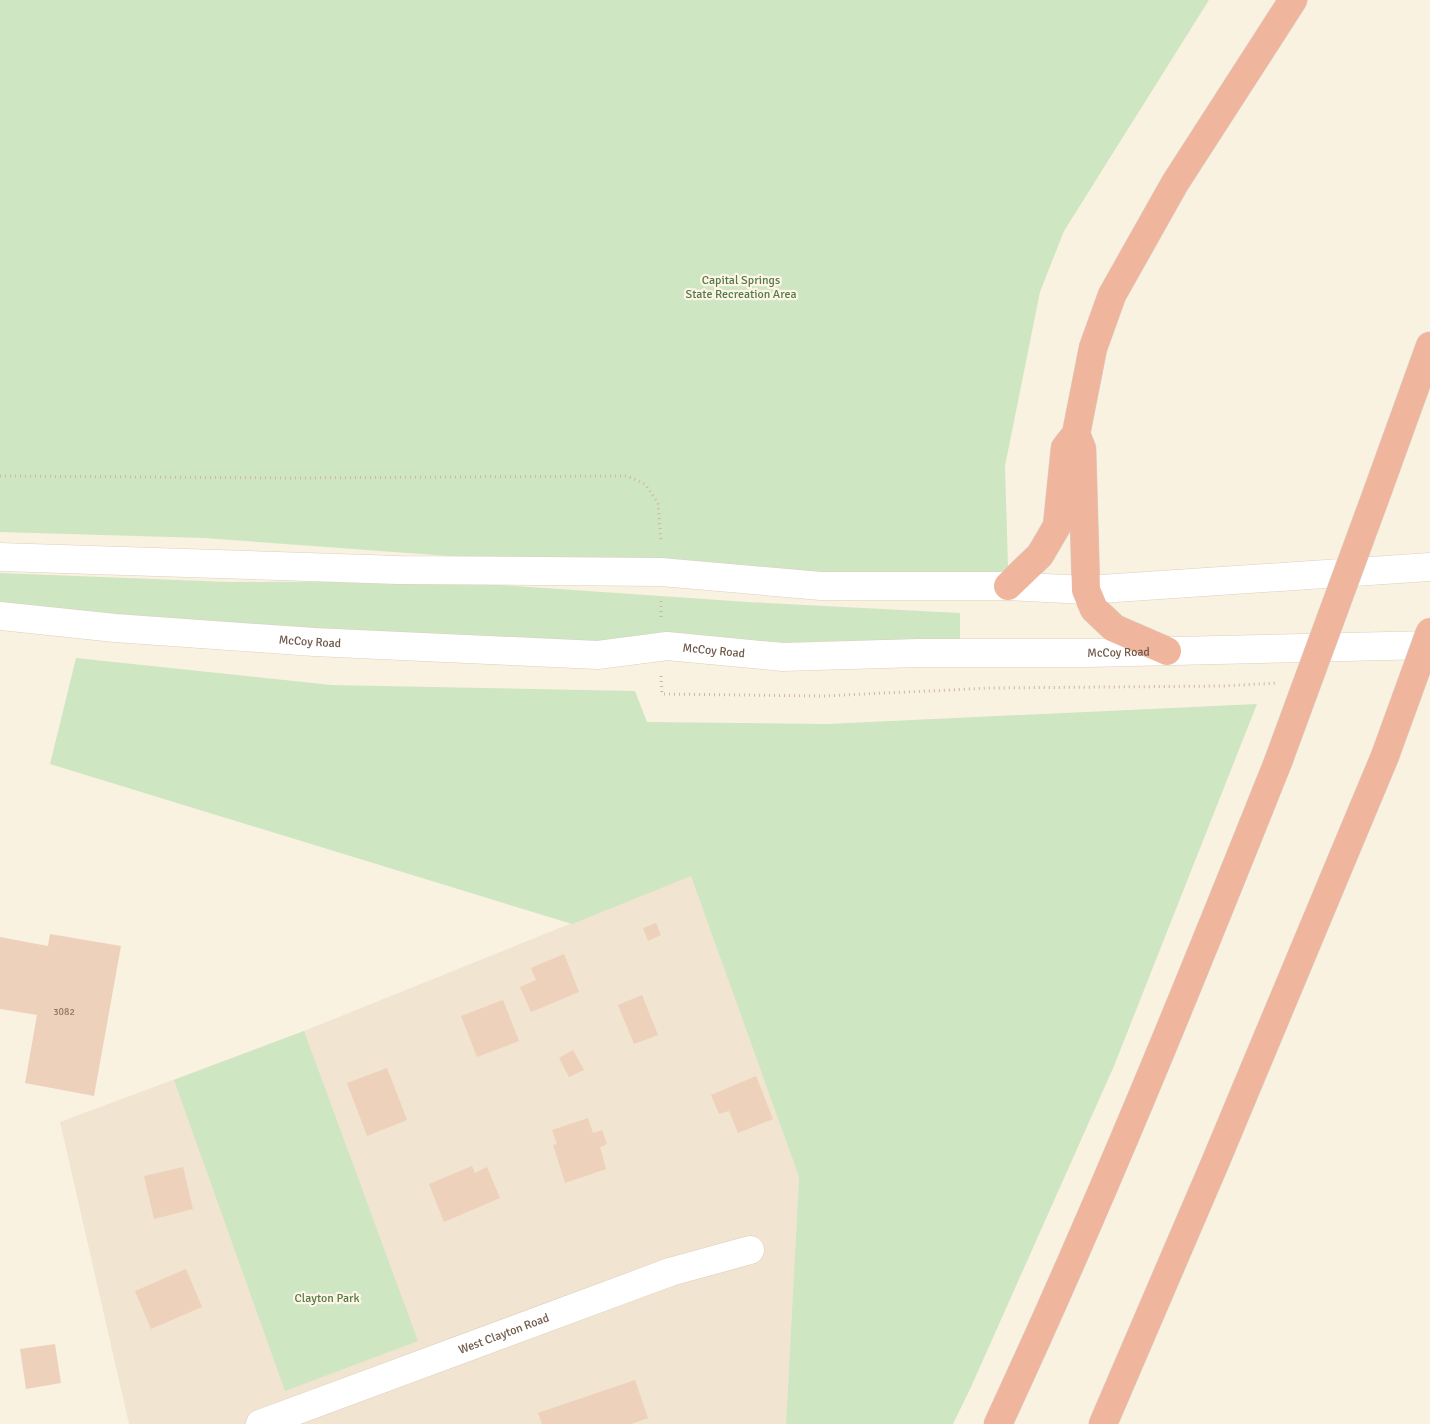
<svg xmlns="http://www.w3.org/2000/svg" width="1430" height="1424" viewBox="0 0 1430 1424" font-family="Signika,sans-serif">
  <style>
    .residential { fill: #f1e4d1 }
    .green { fill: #cfe6c2 }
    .building { fill: #edd1bb }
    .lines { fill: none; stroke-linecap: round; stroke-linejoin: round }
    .minor-casing { stroke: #ddcebe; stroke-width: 29 }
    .tertiary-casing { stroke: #ddcebe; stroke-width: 29 }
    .motorway-casing { stroke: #dad4d0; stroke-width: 29 }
    .path { stroke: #d1b59f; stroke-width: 3; stroke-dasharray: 1 4; stroke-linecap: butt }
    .minor { stroke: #fff; stroke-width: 28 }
    .tertiary { stroke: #fff; stroke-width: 28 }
    .motorway { stroke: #f0b69d; stroke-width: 28 }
    .motorway-bridge-casing { stroke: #dad4d0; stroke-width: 29; stroke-linecap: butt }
    .motorway-bridge { stroke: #f0b69d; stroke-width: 28 }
    .labels { text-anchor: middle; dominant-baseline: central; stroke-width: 4.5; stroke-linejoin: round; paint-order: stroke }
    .number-label { font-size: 10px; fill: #8e7766 }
    .park-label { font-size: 12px; fill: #547a46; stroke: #fdf6e7 }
    .street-label { font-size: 12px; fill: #6f594a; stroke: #fdf6e7 }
  </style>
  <rect width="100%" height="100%" fill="#faf2e1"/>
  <!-- residential -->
  <polygon class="residential" points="691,875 799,1177 786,1424 129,1424 60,1122 304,1031"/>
  <!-- green -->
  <g class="green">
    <polygon points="0,0 1209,0 1064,231 1040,292 1005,466 1008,568 992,576 961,580 573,565 204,538 0,532"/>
    <polygon points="0,573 229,582 442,581 748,602 960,613 960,654 798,656 0,616"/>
    <polygon points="76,658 331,685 635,691 647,722 827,724 1257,704 1114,1066 971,1387 953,1424 786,1424 799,1177 691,876 572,924 50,764"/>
    <polygon points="304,1031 418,1341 285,1391 174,1080"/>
  </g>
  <!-- building -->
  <g class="building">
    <polygon points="656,923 661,935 648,941 643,928"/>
    <polygon points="50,934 121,946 94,1096 25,1083 37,1015 0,1009 0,937 48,946"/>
    <polygon points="564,954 579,992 531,1012 520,987 536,980 531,968"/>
    <polygon points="642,995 658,1035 634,1044 618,1005"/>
    <polygon points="503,1000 519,1041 477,1057 461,1016"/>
    <polygon points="573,1050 584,1070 569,1077 559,1058"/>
    <polygon points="387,1068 407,1120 367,1136 347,1083"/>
    <polygon points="756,1076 773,1119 738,1133 729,1111 719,1114 711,1095"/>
    <polygon points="588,1118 593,1133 602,1130 607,1144 600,1147 606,1169 565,1183 553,1145 557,1144 552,1130"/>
    <polygon points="472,1166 475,1173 487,1167 500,1198 444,1222 429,1184"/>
    <polygon points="183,1167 193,1209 154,1219 144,1176"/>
    <polygon points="186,1269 202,1307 151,1329 135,1291"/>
    <polygon points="55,1344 61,1383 26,1389 20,1349"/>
    <polygon points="635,1380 648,1418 631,1424 542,1424 538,1413"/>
  </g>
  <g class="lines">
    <!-- minor casing -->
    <g class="minor-casing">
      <g id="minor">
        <path id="s1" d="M260,1424L670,1272L750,1250"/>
      </g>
    </g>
    <!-- tertiary casing -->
    <g class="tertiary-casing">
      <g id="tertiary">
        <polyline points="0,557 399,570 661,572 821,586 1008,586 1086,590 1430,567"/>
        <path id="s2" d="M0,616L115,628L314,642L598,655L667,646L783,657L919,653H1088L1430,645"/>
      </g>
    </g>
    <!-- motorway casing -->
    <g class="motorway-casing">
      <g id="motorway">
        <polyline points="1076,434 1082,449 1086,590 1094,609 1114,628 1167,651"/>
        <polyline points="1378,490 1430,346"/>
        <polyline points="1008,586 1040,555 1057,526 1065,448 1076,434 1093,348 1112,295 1175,183 1293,0"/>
        <path d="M998,1424C1099,1207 1189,985 1278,762"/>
        <polyline points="1103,1424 1215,1163 1385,756"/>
      </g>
    </g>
    <!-- path -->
    <g class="path">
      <polyline points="0,476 290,478 627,476 645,484 658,503 661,542"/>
      <polyline points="661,601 661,617"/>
      <polyline points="661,676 662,694 823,696 991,688 1223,686 1277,683"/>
    </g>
    <!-- minor -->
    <use href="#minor" class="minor"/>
    <!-- tertiary -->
    <use href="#tertiary" class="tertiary"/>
    <!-- motorway -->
    <use href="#motorway" class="motorway"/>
    <!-- motorway-bridge casing -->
    <g class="motorway-bridge-casing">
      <g id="motorway-bridge">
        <polyline points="1385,756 1430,632"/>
        <polyline points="1278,762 1378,490"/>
      </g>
    </g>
    <!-- motorway-bridge -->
    <use href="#motorway-bridge" class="motorway-bridge"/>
  </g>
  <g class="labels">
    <!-- number labels -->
    <g class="number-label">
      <text x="64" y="1012">3082</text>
    </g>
    <!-- park labels -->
    <g class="park-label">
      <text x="741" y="280">Capital Springs<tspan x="741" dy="14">State Recreation Area</tspan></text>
      <text x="327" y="1298">Clayton Park</text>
    </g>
    <!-- street labels -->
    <g class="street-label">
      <text stroke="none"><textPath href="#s2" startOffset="311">McCoy Road</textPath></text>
      <text stroke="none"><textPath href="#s2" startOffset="716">McCoy Road</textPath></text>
      <text stroke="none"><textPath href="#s2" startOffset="1121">McCoy Road</textPath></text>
      <text stroke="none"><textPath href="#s1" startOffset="260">West Clayton Road</textPath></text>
    </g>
  </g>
</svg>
